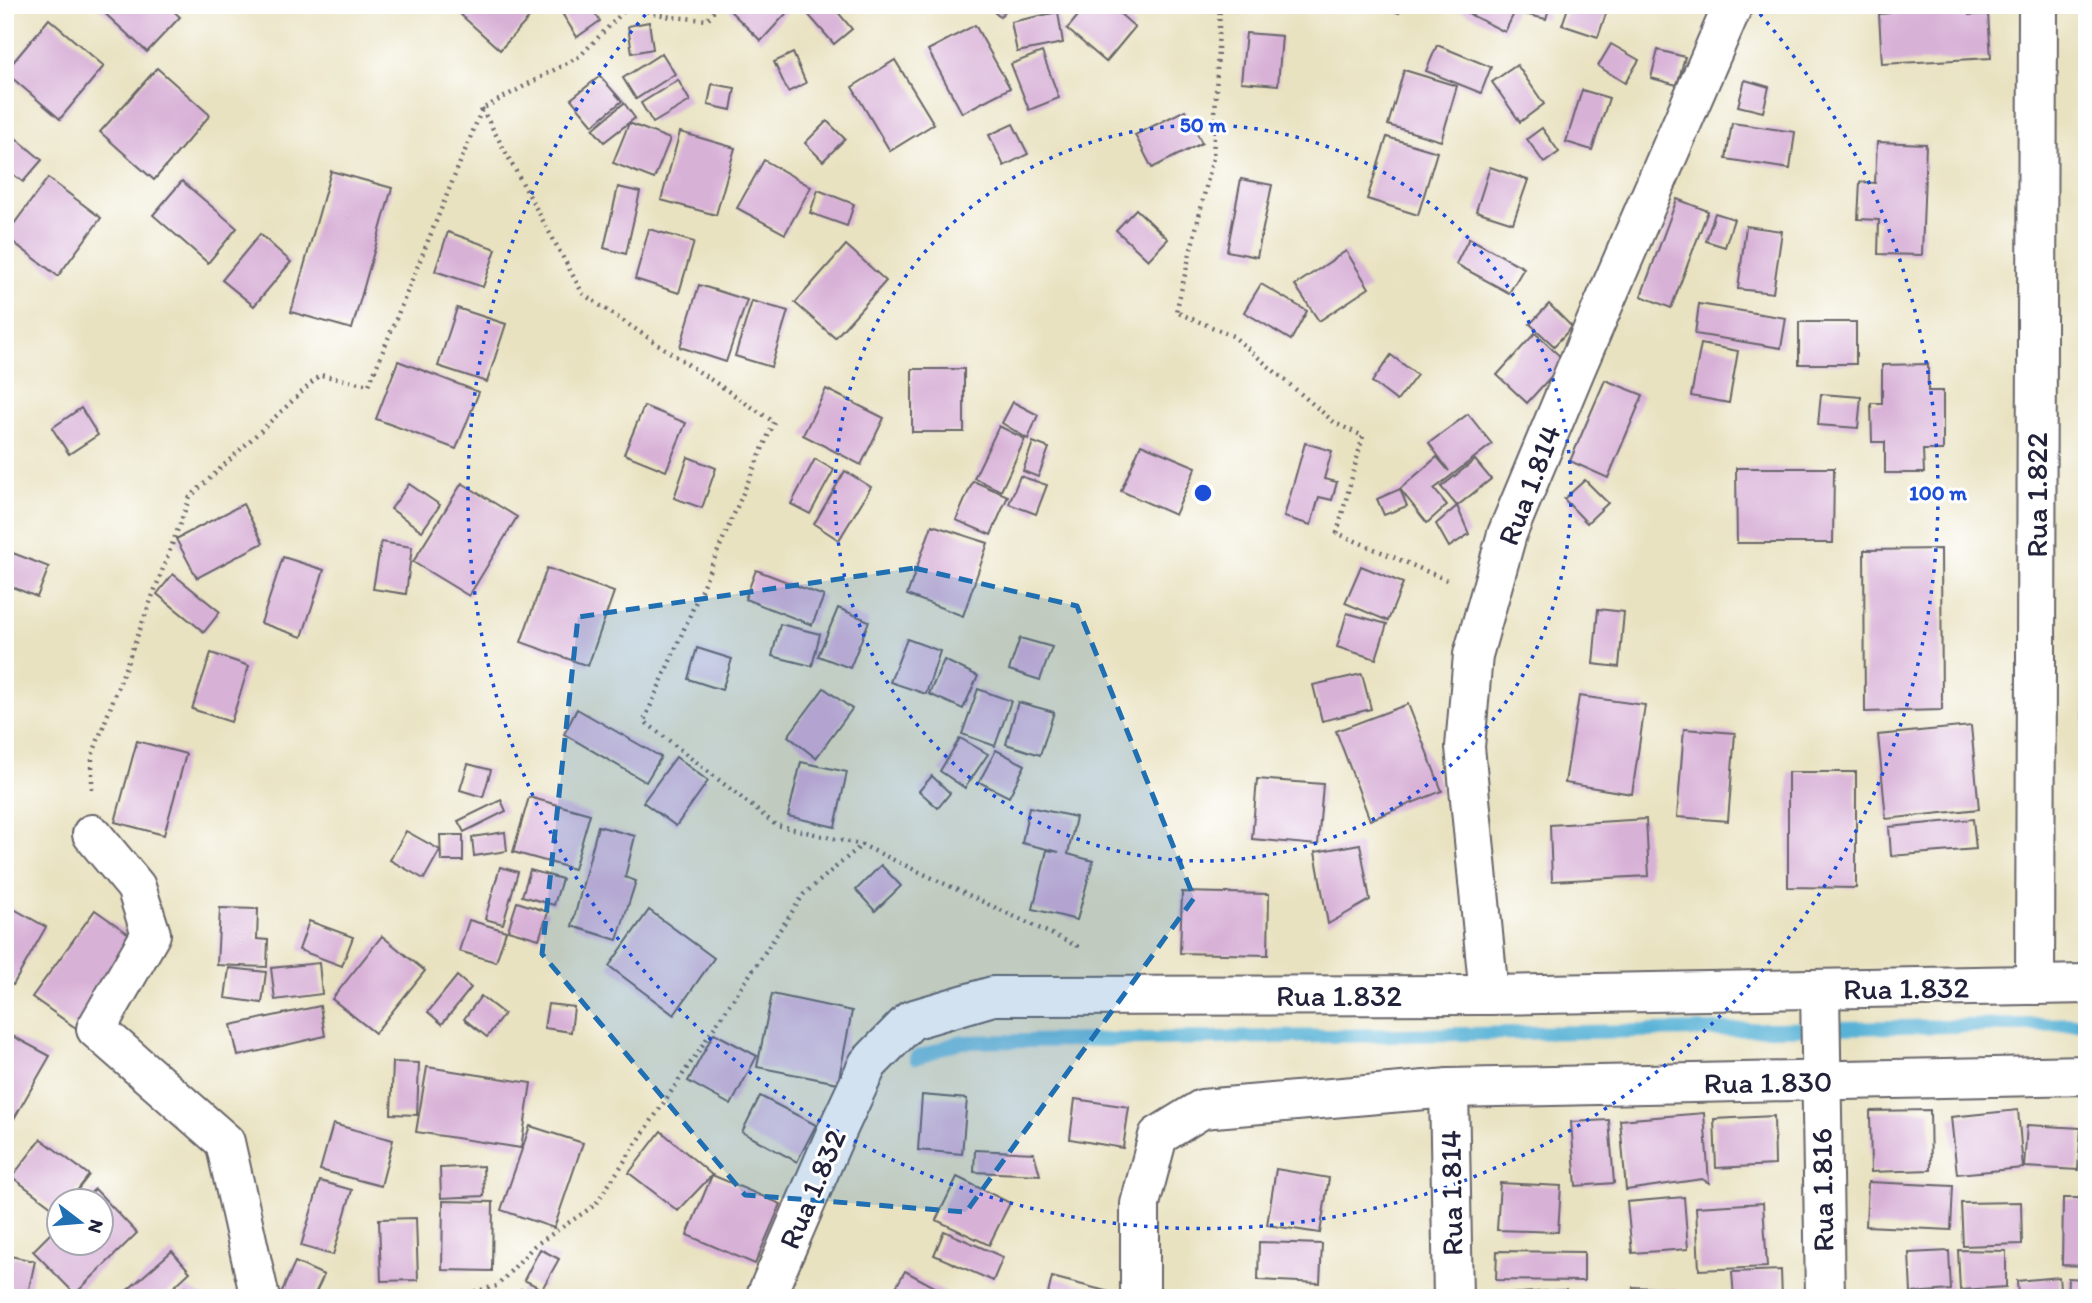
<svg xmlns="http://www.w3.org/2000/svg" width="2092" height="1303" viewBox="0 0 2092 1303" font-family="Itim,sans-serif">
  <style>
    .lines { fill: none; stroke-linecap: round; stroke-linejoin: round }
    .stream { stroke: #59b2d6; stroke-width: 14 }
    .building { fill: #d8b1d7 }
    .minor-casing { stroke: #68656a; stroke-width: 42 }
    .path { stroke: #68656a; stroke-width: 4.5; stroke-dasharray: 2 5; stroke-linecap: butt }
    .minor { stroke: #fff; stroke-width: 38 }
    .marked { fill: #1f6fb2; fill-opacity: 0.2; stroke: #1f6fb2; stroke-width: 5; stroke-dasharray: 14 9; stroke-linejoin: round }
    .ring { fill: none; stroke: #1d4ed8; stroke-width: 3.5; stroke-dasharray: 3.5 7 }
    .labels { text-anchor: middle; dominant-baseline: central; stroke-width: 6; stroke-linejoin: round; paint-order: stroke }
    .street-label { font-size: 30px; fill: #22223b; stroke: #fff }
    .centre { fill: #1d4ed8; stroke: #fff; stroke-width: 3.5 }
    .ring-label { font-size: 21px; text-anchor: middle; font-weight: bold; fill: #1d4ed8; stroke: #fff; stroke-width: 6; stroke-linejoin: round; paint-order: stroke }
  </style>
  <rect width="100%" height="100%" fill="#fff"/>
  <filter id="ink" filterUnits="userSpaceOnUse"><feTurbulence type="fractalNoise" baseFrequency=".0143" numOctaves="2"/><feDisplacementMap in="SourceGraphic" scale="14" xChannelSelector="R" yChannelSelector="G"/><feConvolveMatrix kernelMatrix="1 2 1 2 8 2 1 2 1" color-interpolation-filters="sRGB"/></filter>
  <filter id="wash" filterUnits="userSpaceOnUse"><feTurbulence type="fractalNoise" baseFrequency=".00686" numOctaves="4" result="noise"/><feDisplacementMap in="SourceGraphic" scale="28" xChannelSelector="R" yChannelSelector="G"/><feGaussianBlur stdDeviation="1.57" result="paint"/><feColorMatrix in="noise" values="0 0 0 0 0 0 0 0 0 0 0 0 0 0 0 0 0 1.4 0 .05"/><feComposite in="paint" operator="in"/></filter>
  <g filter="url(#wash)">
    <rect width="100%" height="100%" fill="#e9e2c1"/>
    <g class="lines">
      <!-- stream -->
      <polyline class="stream" points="916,1058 959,1042 2087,1024"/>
    </g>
    <g id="blocks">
      <!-- building -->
      <g class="building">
        <polygon points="101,5 167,5 180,17 147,52 99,8"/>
        <polygon points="470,5 541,5 500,50 461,15"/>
        <polygon points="578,5 590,5 600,21 577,37 563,15"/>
        <polygon points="724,5 794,5 761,41"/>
        <polygon points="800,5 832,5 852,29 834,44"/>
        <polygon points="986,5 1010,5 1000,17"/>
        <polygon points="1087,5 1110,5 1135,27 1106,62 1067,29"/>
        <polygon points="1378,5 1402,5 1399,13"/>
        <polygon points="1451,5 1518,5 1505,32"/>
        <polygon points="1526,5 1550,5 1546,19 1524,14"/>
        <polygon points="1569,5 1609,5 1598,37 1562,25"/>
        <polygon points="1889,5 1969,5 1969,15 1988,14 1991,58 1882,64 1879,14 1889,13"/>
        <polygon points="1058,12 1063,43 1017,52 1011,22"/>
        <polygon points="49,19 104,66 60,119 5,72"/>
        <polygon points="649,22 653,49 632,53 628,26"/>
        <polygon points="975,25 1010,88 962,113 928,50"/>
        <polygon points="1246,33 1282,36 1278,85 1241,82"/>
        <polygon points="1611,44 1639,60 1625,83 1598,66"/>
        <polygon points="1437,45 1491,67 1481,93 1426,71"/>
        <polygon points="1658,50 1685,57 1677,85 1651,78"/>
        <polygon points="1042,52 1059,98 1029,110 1011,64"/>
        <polygon points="662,53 675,74 636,99 623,78"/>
        <polygon points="793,53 806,83 788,92 774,62"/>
        <polygon points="895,60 934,124 890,151 852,87"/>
        <polygon points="1517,65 1544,104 1520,122 1492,82"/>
        <polygon points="157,68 210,115 154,180 100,132"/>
        <polygon points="1404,70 1457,86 1441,141 1388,125"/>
        <polygon points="600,76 622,101 593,125 571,99"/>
        <polygon points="678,80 690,101 653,123 641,103"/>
        <polygon points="1745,80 1769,87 1763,112 1738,106"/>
        <polygon points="712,84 735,88 731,110 708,105"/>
        <polygon points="1582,90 1609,98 1592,150 1566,142"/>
        <polygon points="624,103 635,118 604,142 593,129"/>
        <polygon points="1185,110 1202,143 1152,168 1135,135"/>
        <polygon points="827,121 845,139 823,161 805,143"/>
        <polygon points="629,123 670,139 654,179 613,163"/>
        <polygon points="1732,123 1795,132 1790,169 1726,159"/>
        <polygon points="1013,124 1028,154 1004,166 989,135"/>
        <polygon points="1542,128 1559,152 1544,163 1527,139"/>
        <polygon points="5,129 42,160 23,182 5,168"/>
        <polygon points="680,132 735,148 716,215 661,200"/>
        <polygon points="1387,137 1437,152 1418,215 1367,199"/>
        <polygon points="1877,142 1926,144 1922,255 1878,254 1879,220 1858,219 1860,182 1875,183"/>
        <polygon points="2081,143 2087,143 2087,177 2078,177"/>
        <polygon points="764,160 811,187 785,234 737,208"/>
        <polygon points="1490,167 1528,180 1513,223 1476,211"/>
        <polygon points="331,171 392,188 352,329 291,312"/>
        <polygon points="48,178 101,218 58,276 5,236"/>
        <polygon points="1241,179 1272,185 1257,257 1227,251"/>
        <polygon points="182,181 237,228 208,263 153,215"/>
        <polygon points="618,187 640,192 626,254 604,248"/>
        <polygon points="818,190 854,204 847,226 810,213"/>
        <polygon points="1677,199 1708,211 1671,308 1641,296"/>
        <polygon points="1136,209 1168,239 1148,260 1116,230"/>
        <polygon points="1715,213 1734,219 1725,247 1706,241"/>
        <polygon points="1746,226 1782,231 1773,293 1738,289"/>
        <polygon points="649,229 694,242 679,293 635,279"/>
        <polygon points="448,232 496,249 483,287 435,271"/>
        <polygon points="260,234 291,262 254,306 222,280"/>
        <polygon points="1469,238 1524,268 1509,293 1456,264"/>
        <polygon points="846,245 886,281 835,338 795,303"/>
        <polygon points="1346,251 1369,288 1319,321 1295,285"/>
        <polygon points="1261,284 1307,311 1291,340 1244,312"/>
        <polygon points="699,285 747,300 726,362 680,347"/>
        <polygon points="752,301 788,311 771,367 735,356"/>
        <polygon points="1549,304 1572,327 1554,346 1530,324"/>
        <polygon points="1699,304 1786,318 1781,348 1695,334"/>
        <polygon points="457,308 506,324 487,382 438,366"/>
        <rect x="1799" y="322" width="57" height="42"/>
        <polygon points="1535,333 1565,361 1527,403 1497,375"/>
        <polygon points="1701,344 1738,351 1729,403 1691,396"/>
        <polygon points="1391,355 1417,375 1397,401 1372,382"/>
        <polygon points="398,361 479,392 456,449 376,419"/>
        <polygon points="1928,364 1928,391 1943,391 1943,450 1923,450 1924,473 1885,473 1885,442 1872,442 1871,403 1882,403 1882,365"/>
        <rect x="912" y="369" width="52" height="63"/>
        <polygon points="1605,380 1643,395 1608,478 1570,461"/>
        <polygon points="826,389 884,418 861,465 803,435"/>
        <polygon points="1821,394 1861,397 1858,428 1818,425"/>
        <polygon points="1013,402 1038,415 1028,439 1002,423"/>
        <polygon points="644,406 686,423 666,471 624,454"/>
        <polygon points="81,408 98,435 69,454 52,428"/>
        <polygon points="1468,414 1492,444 1434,489 1447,505 1427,523 1400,489 1437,457 1449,471 1429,443"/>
        <polygon points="999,426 1025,439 1001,491 974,478"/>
        <polygon points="1033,442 1049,448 1038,477 1023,471"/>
        <polygon points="1305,443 1332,451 1324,479 1337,482 1332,500 1319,497 1311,525 1284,517"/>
        <polygon points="1141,444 1196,467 1175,515 1121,491"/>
        <polygon points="688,457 716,468 702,508 674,498"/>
        <polygon points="815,459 834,470 810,514 791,504"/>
        <polygon points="1475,460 1491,479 1457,506 1441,487"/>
        <polygon points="1736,468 1834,468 1833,543 1737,543"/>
        <polygon points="845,471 871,487 839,540 814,524"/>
        <polygon points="1020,476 1047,485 1036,514 1009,504"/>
        <polygon points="1585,480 1608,503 1587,523 1564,499"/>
        <polygon points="973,481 1008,496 991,535 956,520"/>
        <polygon points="462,483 517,517 469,596 413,562"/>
        <polygon points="409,484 440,505 422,531 391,509"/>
        <polygon points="1400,489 1407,506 1384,515 1377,499"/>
        <polygon points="243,504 263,543 197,578 176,539"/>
        <polygon points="1457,506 1469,534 1449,547 1436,524"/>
        <polygon points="932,525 988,543 963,616 907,595"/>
        <polygon points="381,542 412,547 406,594 373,589"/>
        <polygon points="1941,549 1942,710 1865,712 1864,550"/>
        <polygon points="5,550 49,567 37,597 5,584"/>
        <polygon points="283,557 324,570 302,637 261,623"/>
        <polygon points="1361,566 1403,583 1388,621 1345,603"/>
        <polygon points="547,568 614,592 588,666 521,642"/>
        <polygon points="756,570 824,596 812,625 745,599"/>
        <polygon points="173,574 220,612 204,632 157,594"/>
        <polygon points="838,608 869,621 850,668 818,656"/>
        <polygon points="1598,609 1624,612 1619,667 1593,664"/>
        <polygon points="1347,613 1387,624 1376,659 1337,647"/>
        <polygon points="780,624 820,634 812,666 772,656"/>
        <polygon points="1020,638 1052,647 1040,680 1009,670"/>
        <polygon points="907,639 940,651 926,694 890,682"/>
        <polygon points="697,648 732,659 722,690 688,679"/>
        <polygon points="211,653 249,666 231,722 192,709"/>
        <polygon points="944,660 978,676 963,709 929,694"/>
        <polygon points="1362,674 1371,709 1322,721 1313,685"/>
        <polygon points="824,688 852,709 816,758 788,736"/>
        <polygon points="978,689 1011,701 995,746 962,734"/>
        <polygon points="1579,696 1645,705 1632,794 1565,783"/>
        <rect x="2084" y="696" width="3" height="64"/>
        <polygon points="1018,702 1054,712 1040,755 1006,744"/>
        <polygon points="1408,704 1442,791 1370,820 1336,731"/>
        <polygon points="577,709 661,757 646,782 564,734"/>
        <polygon points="1971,726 1979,809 1886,819 1878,735"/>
        <polygon points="1684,729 1735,733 1728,821 1677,817"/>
        <polygon points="960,738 988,754 965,788 940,771"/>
        <polygon points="137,741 186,754 164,835 115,822"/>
        <polygon points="996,750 1025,765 1009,797 979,782"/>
        <polygon points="676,757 708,781 676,826 643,802"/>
        <polygon points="801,762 847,772 835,827 788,816"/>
        <polygon points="468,764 491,770 483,797 460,790"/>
        <polygon points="1788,772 1856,772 1856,888 1788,887"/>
        <polygon points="932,776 950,793 938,808 919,791"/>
        <polygon points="1257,779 1323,784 1318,845 1252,839"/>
        <polygon points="529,797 590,814 574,869 513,852"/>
        <polygon points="501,800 506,811 464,832 458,821"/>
        <polygon points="1029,807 1076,817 1068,854 1093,861 1077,920 1033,909 1047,850 1059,852 1022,843"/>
        <polygon points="1646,819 1649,876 1552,881 1550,825"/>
        <polygon points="1973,819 1976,849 1891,856 1889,827"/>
        <polygon points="598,826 635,836 625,877 636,881 617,940 572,926"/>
        <polygon points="406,831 440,850 424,879 390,860"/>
        <polygon points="505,832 507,851 474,856 472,837"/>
        <polygon points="440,835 463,835 463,861 441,861"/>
        <polygon points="1360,844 1370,900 1328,924 1315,852"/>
        <polygon points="881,865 901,886 875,911 856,890"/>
        <polygon points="500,867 518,872 503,924 485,919"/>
        <polygon points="530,870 562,879 554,905 522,896"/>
        <polygon points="1182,892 1269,894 1268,955 1180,953"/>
        <polygon points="517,902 548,912 539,939 508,930"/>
        <polygon points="5,904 46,927 13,985 5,980"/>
        <polygon points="220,908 258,909 257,939 268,940 267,967 217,965"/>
        <polygon points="95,910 143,944 80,1031 32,997"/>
        <polygon points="649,910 714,958 674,1015 609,966"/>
        <polygon points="469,920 506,931 496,962 459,951"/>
        <polygon points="309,921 353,937 342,966 299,950"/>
        <polygon points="382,936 425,971 375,1033 332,999"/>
        <polygon points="319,963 322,994 275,1000 271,968"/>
        <polygon points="229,968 266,972 262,1003 225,998"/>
        <polygon points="457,976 471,988 442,1024 428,1012"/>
        <polygon points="772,994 852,1011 838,1083 757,1067"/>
        <polygon points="481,996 504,1014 487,1037 464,1019"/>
        <polygon points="548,1004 574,1007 571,1032 544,1028"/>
        <polygon points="320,1006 325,1036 238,1056 231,1025"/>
        <polygon points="5,1032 50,1056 11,1124 5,1121"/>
        <polygon points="714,1033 757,1056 731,1105 688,1081"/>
        <polygon points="393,1062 419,1063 417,1115 391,1114"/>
        <polygon points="427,1067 531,1083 521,1148 416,1132"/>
        <polygon points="922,1095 967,1099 962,1154 918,1150"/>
        <polygon points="760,1096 816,1125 797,1162 742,1132"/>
        <polygon points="1075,1099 1129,1107 1123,1148 1070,1139"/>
        <polygon points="1930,1110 1931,1170 1871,1172 1870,1111"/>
        <polygon points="2018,1110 2023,1168 1957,1174 1951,1117"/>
        <polygon points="1704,1113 1709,1183 1702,1179 1626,1190 1620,1120"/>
        <polygon points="1774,1116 1775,1165 1716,1168 1714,1119"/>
        <polygon points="1609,1120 1614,1183 1576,1186 1571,1122"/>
        <polygon points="333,1124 393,1140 381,1186 320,1170"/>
        <polygon points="2027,1125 2081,1128 2078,1170 2024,1167"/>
        <polygon points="530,1126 583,1143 554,1228 501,1210"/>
        <polygon points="661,1131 712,1175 678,1211 629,1173"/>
        <polygon points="41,1139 89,1175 69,1201 60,1201 60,1213 12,1177"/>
        <polygon points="975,1150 1034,1153 1040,1175 974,1172"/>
        <polygon points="483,1166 484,1196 441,1198 440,1168"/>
        <polygon points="1276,1169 1329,1178 1320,1233 1267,1225"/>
        <polygon points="712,1175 781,1204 755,1264 687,1235"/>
        <polygon points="957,1177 1010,1203 989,1245 936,1220"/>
        <polygon points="320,1181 352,1190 333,1255 301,1246"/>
        <polygon points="1868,1182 1953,1186 1951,1230 1866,1226"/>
        <polygon points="1500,1183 1561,1186 1558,1232 1497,1230"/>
        <polygon points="95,1189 137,1233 75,1294 33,1251 60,1224 60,1244 102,1244 102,1201 82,1201"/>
        <polygon points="1684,1197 1688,1249 1632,1253 1627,1202"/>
        <polygon points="2063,1198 2087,1198 2087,1266 2062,1265"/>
        <polygon points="443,1201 493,1202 492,1271 442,1270"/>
        <polygon points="2021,1202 2022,1244 1963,1246 1961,1203"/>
        <polygon points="1763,1203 1767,1267 1699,1270 1696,1207"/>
        <polygon points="416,1218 418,1280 381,1281 379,1219"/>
        <polygon points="944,1231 1003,1257 993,1281 934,1255"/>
        <polygon points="1259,1242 1322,1244 1320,1283 1258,1280"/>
        <polygon points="540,1249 559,1259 542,1289 524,1280"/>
        <polygon points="1958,1250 2006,1251 2006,1287 1960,1290"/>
        <polygon points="172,1251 190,1272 162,1298 124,1298 122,1295"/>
        <polygon points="1497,1251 1584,1252 1584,1281 1496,1280"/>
        <polygon points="1949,1251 1951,1290 1911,1293 1909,1253"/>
        <polygon points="5,1255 35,1261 27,1298 5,1298"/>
        <polygon points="295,1262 324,1275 313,1298 279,1298"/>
        <polygon points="1781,1270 1782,1298 1734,1298 1732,1272"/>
        <polygon points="905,1271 955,1298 898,1298 892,1294"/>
        <polygon points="1052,1277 1129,1297 1129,1298 1047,1298"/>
        <polygon points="2059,1277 2061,1298 2018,1298 2017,1281"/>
        <polygon points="2068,1278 2087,1279 2087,1298 2067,1298"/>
        <polygon points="185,1287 206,1298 179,1298"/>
        <polygon points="1633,1287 1678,1289 1678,1298 1632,1298"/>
        <polygon points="521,1289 537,1298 517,1298"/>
        <polygon points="1566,1290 1567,1298 1492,1298 1491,1295"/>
        <polygon points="2009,1292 2010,1298 1969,1298 1969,1296"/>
      </g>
    </g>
  </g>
  <g filter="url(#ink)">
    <use href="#blocks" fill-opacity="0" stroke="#68656a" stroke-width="2"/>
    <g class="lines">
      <!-- minor casing -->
      <g class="minor-casing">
        <g id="minor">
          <polyline points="92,834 136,887 151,934 96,1029 225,1142 260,1298"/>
          <polyline points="2035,985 2038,5"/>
          <polyline points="1820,990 1825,1298"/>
          <polyline points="1489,995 1465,747 1473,655 1507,534 1577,366 1733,5"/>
          <polyline points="1449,1088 1453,1298"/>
          <polyline points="765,1298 835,1135 868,1064 911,1020 993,996 1489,995 2087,984"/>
          <polyline points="1140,1298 1140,1204 1158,1136 1202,1109 1449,1088 2087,1075"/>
        </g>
      </g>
      <!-- path -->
      <g class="path">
        <polyline points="1220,5 1213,158 1176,312 1233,336 1335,423 1363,436 1337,533 1447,580"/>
        <polyline points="482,109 583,294 774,422 644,721 776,825 862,845 1077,946 1077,952"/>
        <polyline points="92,789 92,756 190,497 320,375 369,385 482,109 580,56 628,7 671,17 707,20 718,5"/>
        <polyline points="447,1298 497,1286 534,1246 595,1205 804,894 862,845"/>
      </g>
      <!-- minor -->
      <use href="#minor" class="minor"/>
    </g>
  </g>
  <!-- marked area -->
  <path class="marked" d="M914,568L1077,606L1194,898L966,1212L745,1195L542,954L578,617Z"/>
  <!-- distance rings -->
  <g class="ring">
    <circle cx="1203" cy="493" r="368"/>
    <path d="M1753 6A735 735 0 1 1 653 6"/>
  </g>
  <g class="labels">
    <!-- street labels -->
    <g class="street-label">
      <text transform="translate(1529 485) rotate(-69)">Rua 1.814</text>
      <text transform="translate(2036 495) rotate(-90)">Rua 1.822</text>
      <text transform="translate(1906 988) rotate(-1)">Rua 1.832</text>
      <text x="1339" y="995">Rua 1.832</text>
      <text transform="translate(1768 1082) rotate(-1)">Rua 1.830</text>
      <text transform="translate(812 1189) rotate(-67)">Rua 1.832</text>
      <text transform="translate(1822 1190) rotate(-91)">Rua 1.816</text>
      <text transform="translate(1451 1193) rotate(-91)">Rua 1.814</text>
    </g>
  </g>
  <circle cx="1203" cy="493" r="10" class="centre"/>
  <g class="ring-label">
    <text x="1203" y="132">50 m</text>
    <text x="1938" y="500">100 m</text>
  </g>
  <!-- margin -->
  <rect width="2092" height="1303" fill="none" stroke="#fff" stroke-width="28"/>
  <!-- north arrow -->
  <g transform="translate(80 1222) rotate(106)"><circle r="33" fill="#ffffff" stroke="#a7a7b1" stroke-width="2"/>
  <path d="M0-5L12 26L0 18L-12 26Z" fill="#1f6fb2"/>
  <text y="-10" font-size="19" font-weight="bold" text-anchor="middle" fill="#22223b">N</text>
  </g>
</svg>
